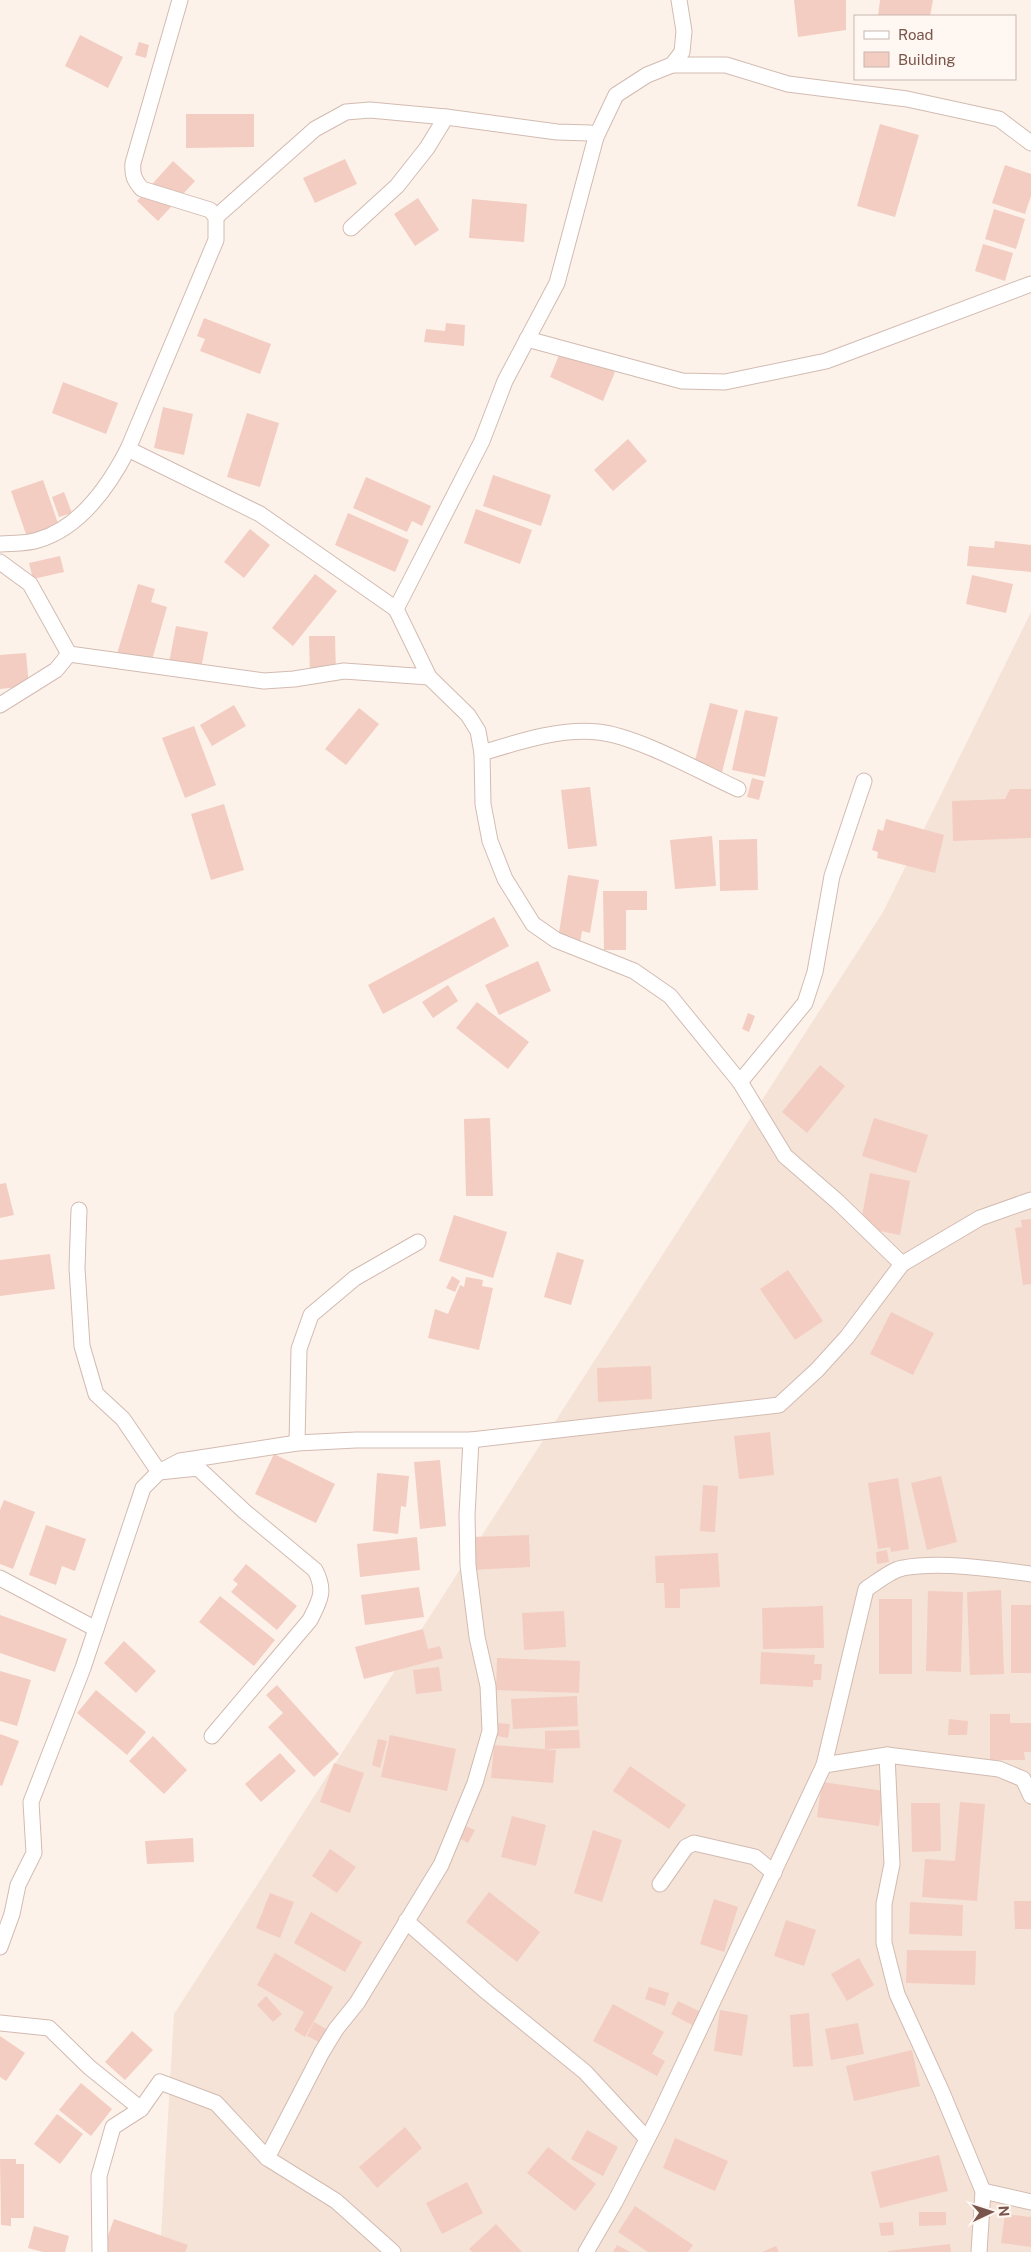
<svg xmlns="http://www.w3.org/2000/svg" width="1031" height="2252" viewBox="0 0 1031 2252" font-family="'Public Sans',sans-serif">
  <style>
    .residential { fill: #f5e3d8 }
    .building { fill: #f3cdc1 }
    .lines { fill: none; stroke-linecap: round; stroke-linejoin: round }
    .street-casing { stroke: #d2bbb1; stroke-width: 17 }
    .street { stroke: #fff; stroke-width: 15 }
  </style>
  <rect width="100%" height="100%" fill="#fdf2ea"/>
  <!-- residential -->
  <polygon class="residential" points="1031,612 1031,2252 160,2252 174,2014 883,912"/>
  <!-- building -->
  <g class="building">
    <polygon points="794,0 846,0 846,30 798,37"/>
    <polygon points="880,0 933,0 930,16 878,16"/>
    <polygon points="80,35 123,57 108,88 65,66"/>
    <polygon points="139,42 149,45 146,58 135,55"/>
    <polygon points="186,114 254,114 254,147 186,148"/>
    <polygon points="880,124 919,135 895,217 857,206"/>
    <polygon points="345,159 357,184 315,203 303,178"/>
    <polygon points="173,161 195,181 158,221 137,201"/>
    <polygon points="1005,165 1031,174 1031,196 1025,214 992,203"/>
    <polygon points="418,198 439,230 415,246 394,214"/>
    <polygon points="472,199 527,204 524,242 469,238"/>
    <polygon points="994,209 1025,219 1016,249 985,239"/>
    <polygon points="983,244 1013,253 1005,281 975,271"/>
    <polygon points="204,318 271,344 260,374 200,351 205,339 197,336"/>
    <polygon points="446,323 465,325 464,346 424,342 426,329 445,331"/>
    <polygon points="562,348 615,372 603,401 550,377"/>
    <polygon points="63,382 118,403 106,434 52,413"/>
    <polygon points="163,407 193,414 184,455 154,448"/>
    <polygon points="247,413 279,423 260,487 227,477"/>
    <polygon points="628,439 647,461 613,491 594,470"/>
    <polygon points="493,475 551,495 541,526 483,506"/>
    <polygon points="366,477 431,506 422,526 412,521 407,532 353,508"/>
    <polygon points="43,480 59,526 27,537 11,491"/>
    <polygon points="64,492 72,513 59,517 52,497"/>
    <polygon points="476,509 532,530 520,564 464,543"/>
    <polygon points="348,513 409,540 395,572 335,545"/>
    <polygon points="250,529 270,545 244,578 224,562"/>
    <polygon points="995,541 1031,545 1031,572 967,566 969,546 994,548"/>
    <polygon points="60,556 64,572 33,579 29,563"/>
    <polygon points="315,574 337,591 293,646 272,628"/>
    <polygon points="972,575 1013,584 1006,613 966,604"/>
    <polygon points="138,584 155,589 151,602 167,607 150,667 116,657"/>
    <polygon points="176,626 208,632 200,674 168,668"/>
    <polygon points="309,636 335,636 336,676 310,677"/>
    <polygon points="26,653 29,686 0,689 0,655"/>
    <polygon points="710,703 738,710 721,776 693,768"/>
    <polygon points="234,705 246,726 212,746 200,725"/>
    <polygon points="359,708 379,724 346,765 325,749"/>
    <polygon points="745,710 778,717 765,777 732,770"/>
    <polygon points="194,726 216,785 185,798 162,738"/>
    <polygon points="752,778 764,781 759,800 747,797"/>
    <polygon points="590,787 597,846 568,849 561,790"/>
    <polygon points="1010,789 1031,789 1031,838 953,841 952,801 1005,799"/>
    <polygon points="224,804 244,870 211,880 191,814"/>
    <polygon points="886,819 944,835 935,873 877,858 878,852 872,850 878,829 883,831"/>
    <polygon points="712,836 716,886 675,889 670,840"/>
    <polygon points="757,839 758,890 720,891 719,840"/>
    <polygon points="568,875 599,880 590,933 582,931 580,943 558,939"/>
    <polygon points="603,891 647,891 647,910 626,910 626,950 604,950"/>
    <polygon points="494,917 509,946 383,1014 368,985"/>
    <polygon points="538,961 551,991 499,1015 485,985"/>
    <polygon points="448,985 458,1001 433,1018 422,1002"/>
    <polygon points="477,1002 529,1042 508,1069 456,1028"/>
    <polygon points="748,1013 755,1016 749,1032 742,1029"/>
    <polygon points="820,1065 845,1086 807,1133 782,1112"/>
    <polygon points="490,1118 493,1196 466,1196 464,1119"/>
    <polygon points="874,1118 928,1135 916,1173 862,1156"/>
    <polygon points="870,1173 910,1181 900,1235 860,1227"/>
    <polygon points="6,1183 14,1215 0,1218 0,1184"/>
    <polygon points="454,1215 507,1232 493,1278 439,1261"/>
    <polygon points="1031,1219 1031,1284 1023,1285 1015,1228 1022,1227 1021,1220"/>
    <polygon points="557,1252 584,1260 571,1305 544,1297"/>
    <polygon points="50,1254 55,1289 0,1296 0,1260"/>
    <polygon points="788,1270 823,1321 795,1340 760,1289"/>
    <polygon points="452,1276 460,1281 455,1292 446,1288"/>
    <polygon points="466,1277 483,1280 482,1286 493,1288 479,1350 428,1338 435,1309 448,1314 460,1285 464,1287"/>
    <polygon points="891,1312 934,1333 913,1375 870,1354"/>
    <polygon points="651,1366 652,1399 598,1402 597,1368"/>
    <polygon points="770,1432 774,1475 739,1479 734,1436"/>
    <polygon points="274,1454 335,1484 316,1523 255,1494"/>
    <polygon points="440,1460 446,1526 420,1529 414,1462"/>
    <polygon points="377,1473 409,1476 406,1507 401,1506 398,1534 373,1531"/>
    <polygon points="941,1476 957,1542 927,1550 911,1483"/>
    <polygon points="898,1478 909,1549 891,1552 890,1547 878,1549 868,1483"/>
    <polygon points="703,1485 718,1486 715,1532 700,1531"/>
    <polygon points="4,1500 35,1512 13,1569 0,1564 0,1510"/>
    <polygon points="46,1525 86,1539 75,1571 62,1566 56,1585 29,1575"/>
    <polygon points="529,1535 530,1567 472,1570 471,1537"/>
    <polygon points="417,1537 420,1570 360,1577 357,1544"/>
    <polygon points="887,1550 889,1562 877,1564 876,1552"/>
    <polygon points="718,1553 720,1587 680,1589 680,1608 665,1608 664,1583 656,1583 655,1556"/>
    <polygon points="246,1564 297,1606 277,1630 231,1592 238,1584 233,1580"/>
    <polygon points="419,1587 424,1617 365,1625 361,1595"/>
    <polygon points="1001,1590 1004,1674 970,1675 967,1592"/>
    <polygon points="928,1591 963,1592 961,1672 926,1671"/>
    <polygon points="220,1596 275,1640 254,1666 199,1622"/>
    <rect x="879" y="1599" width="33" height="75"/>
    <rect x="1011" y="1605" width="20" height="68"/>
    <polygon points="823,1606 824,1648 763,1649 762,1608"/>
    <polygon points="564,1611 566,1647 524,1650 522,1613"/>
    <polygon points="0,1615 67,1639 55,1672 0,1653"/>
    <polygon points="423,1629 428,1649 440,1646 443,1658 364,1679 355,1647"/>
    <polygon points="124,1641 156,1671 136,1693 104,1663"/>
    <polygon points="761,1652 815,1655 814,1664 822,1664 821,1680 813,1680 813,1687 760,1684"/>
    <polygon points="497,1658 580,1661 579,1693 496,1690"/>
    <polygon points="439,1667 442,1691 416,1694 413,1670"/>
    <polygon points="0,1671 31,1680 17,1726 0,1721"/>
    <polygon points="277,1685 339,1754 314,1777 268,1727 283,1713 266,1695"/>
    <polygon points="96,1690 146,1732 127,1755 77,1713"/>
    <polygon points="577,1696 578,1726 513,1729 511,1699"/>
    <polygon points="990,1714 1010,1714 1010,1723 1031,1723 1031,1752 1024,1752 1025,1760 990,1760"/>
    <polygon points="949,1719 968,1721 967,1735 948,1735"/>
    <polygon points="498,1723 510,1724 508,1738 497,1736"/>
    <polygon points="579,1730 580,1748 545,1749 545,1731"/>
    <polygon points="0,1734 19,1741 2,1786 0,1785"/>
    <polygon points="390,1735 456,1749 447,1791 381,1777"/>
    <polygon points="153,1736 187,1770 164,1794 129,1761"/>
    <polygon points="378,1739 387,1741 380,1768 372,1765"/>
    <polygon points="494,1745 556,1750 553,1783 491,1778"/>
    <polygon points="280,1753 296,1771 261,1802 245,1784"/>
    <polygon points="334,1763 364,1773 350,1813 320,1802"/>
    <polygon points="630,1766 686,1805 669,1829 613,1791"/>
    <polygon points="822,1782 884,1791 879,1826 817,1817"/>
    <polygon points="960,1802 985,1804 977,1901 922,1897 925,1859 955,1861"/>
    <polygon points="911,1803 940,1803 941,1851 912,1852"/>
    <polygon points="512,1816 546,1825 536,1866 501,1857"/>
    <polygon points="461,1824 475,1830 468,1843 455,1836"/>
    <polygon points="593,1830 622,1840 602,1902 574,1893"/>
    <polygon points="193,1838 194,1862 147,1864 145,1841"/>
    <polygon points="330,1849 356,1867 337,1893 312,1876"/>
    <polygon points="489,1892 540,1932 517,1962 466,1922"/>
    <polygon points="270,1893 294,1902 280,1938 256,1928"/>
    <polygon points="714,1899 738,1907 724,1952 700,1944"/>
    <polygon points="1014,1901 1031,1901 1031,1929 1015,1929"/>
    <polygon points="910,1902 963,1905 962,1936 909,1934"/>
    <polygon points="311,1912 362,1942 345,1972 294,1943"/>
    <polygon points="786,1920 816,1930 804,1966 774,1956"/>
    <polygon points="907,1950 976,1951 975,1985 906,1983"/>
    <polygon points="275,1953 333,1987 305,2037 294,2030 304,2012 257,1985"/>
    <polygon points="859,1958 874,1985 847,2001 831,1974"/>
    <polygon points="649,1987 669,1993 665,2006 645,1999"/>
    <polygon points="266,1996 282,2014 273,2022 257,2005"/>
    <polygon points="678,2001 701,2012 694,2026 671,2014"/>
    <polygon points="613,2004 664,2032 652,2054 665,2061 657,2076 593,2041"/>
    <polygon points="720,2010 748,2015 742,2056 714,2051"/>
    <polygon points="809,2013 813,2066 793,2067 790,2015"/>
    <polygon points="314,2022 328,2030 321,2043 307,2036"/>
    <polygon points="858,2023 864,2054 831,2060 825,2029"/>
    <polygon points="132,2031 153,2050 125,2080 105,2062"/>
    <polygon points="0,2036 25,2053 6,2081 0,2077"/>
    <polygon points="912,2050 920,2086 854,2101 846,2066"/>
    <polygon points="81,2083 112,2109 91,2136 59,2110"/>
    <polygon points="57,2114 83,2134 60,2164 34,2144"/>
    <polygon points="405,2127 422,2148 377,2188 359,2167"/>
    <polygon points="587,2130 618,2147 603,2176 571,2159"/>
    <polygon points="675,2138 728,2161 715,2191 663,2168"/>
    <polygon points="548,2147 596,2184 575,2211 527,2173"/>
    <polygon points="939,2155 948,2191 880,2208 871,2172"/>
    <polygon points="0,2159 16,2159 16,2164 24,2164 24,2218 11,2218 11,2226 1,2225"/>
    <polygon points="467,2182 483,2213 442,2234 426,2203"/>
    <polygon points="635,2206 693,2245 688,2252 648,2252 618,2232"/>
    <polygon points="919,2212 946,2212 946,2225 919,2226"/>
    <polygon points="1005,2214 1031,2217 1031,2247 1001,2243"/>
    <polygon points="114,2219 188,2245 185,2252 102,2252"/>
    <polygon points="893,2222 894,2235 881,2236 879,2223"/>
    <polygon points="496,2224 522,2252 472,2252 469,2249"/>
    <polygon points="34,2226 69,2236 65,2252 43,2252 28,2248"/>
    <polygon points="950,2244 951,2252 888,2252 888,2251"/>
    <polygon points="617,2245 630,2252 613,2252"/>
    <polygon points="776,2246 779,2252 762,2252"/>
  </g>
  <g class="lines">
    <!-- street casing -->
    <g class="street-casing">
      <g id="street">
        <polyline points="679,0 684,31 682,52 672,65 647,75 616,95 596,137 557,283 505,381 482,441 396,609 429,677 468,715 478,731 482,753 483,804 490,841 505,879 533,924 556,940 634,971 670,996 740,1082 785,1156 838,1202 902,1264"/>
        <polyline points="672,65 726,65 788,84 907,99 999,119 1031,143"/>
        <polyline points="216,217 315,129 346,112 370,110 446,117 557,132 590,133 596,137"/>
        <polyline points="351,228 397,186 427,148 446,117"/>
        <polyline points="527,339 682,381 725,382 826,361 1031,284"/>
        <path d="M128,449L216,240V217L210,210L142,189C134,180 132,175 133,163L180,0"/>
        <path d="M0,544C12,543 27,544 38,540C80,528 109,486 128,449L260,514L396,609"/>
        <polyline points="0,562 30,584 69,654 56,670 0,705"/>
        <polyline points="69,654 264,681 294,679 344,671 429,677"/>
        <path d="M482,753C518,742 559,728 598,732C637,736 701,772 738,789"/>
        <polyline points="740,1082 805,1003 815,972 832,876 864,781"/>
        <path d="M79,1210L77,1268L82,1346L96,1394L123,1419L159,1472L198,1468L244,1511L315,1570C326,1591 320,1600 310,1620L212,1736"/>
        <polyline points="297,1443 299,1349 311,1315 355,1278 418,1242"/>
        <polyline points="0,1578 96,1629"/>
        <polyline points="887,1755 892,1864 884,1904 884,1943 897,1994 941,2090 983,2191 979,2252"/>
        <polyline points="824,1765 887,1755 999,1769 1023,1779 1031,1796"/>
        <polyline points="660,1884 686,1847 694,1843 755,1857 774,1873"/>
        <polyline points="406,1921 488,1993 585,2072 647,2139"/>
        <polyline points="0,1947 12,1914 18,1885 34,1853 31,1802 83,1668 143,1488 159,1472 180,1461 297,1443 356,1440 471,1440 779,1405 817,1370 847,1337 902,1264 980,1218 1031,1200"/>
        <polyline points="0,2023 49,2028 89,2067 141,2109 160,2082 216,2103 267,2158 336,2201 393,2252"/>
        <polyline points="267,2158 322,2052 336,2029 357,2003 441,1865 475,1783 490,1731 488,1686 477,1637 468,1565 467,1515 471,1440"/>
        <polyline points="983,2191 1031,2202"/>
        <polyline points="100,2252 99,2176 113,2127 141,2109"/>
        <path d="M586,2252L615,2202L658,2118L824,1765L866,1589C877,1582 891,1570 903,1568C938,1561 995,1569 1031,1574"/>
      </g>
    </g>
    <!-- street -->
    <use href="#street" class="street"/>
  </g>
  <!-- legend -->
  <rect x="854" y="15" width="162" height="65" fill="#fff7f1" stroke="#c9b6af"/>
  <rect x="864" y="31" width="25" height="8" fill="#ffffff" stroke="#c9b6af"/>
  <text x="898" y="40" font-size="15" fill="#79554c">Road</text>
  <rect x="864" y="52" width="25" height="15" fill="#f3cdc1" stroke="#c9b6af"/>
  <text x="898" y="65" font-size="15" fill="#79554c">Building</text>
  <!-- north arrow -->
  <g transform="translate(991 2212) rotate(86)" stroke="#fff7f1" stroke-width="4" paint-order="stroke">
  <path d="M0-4L9 19L0 12L-9 19Z" fill="#79554c"/>
  <text y="-8" font-size="14" font-weight="bold" text-anchor="middle" fill="#79554c">N</text>
  </g>
</svg>
